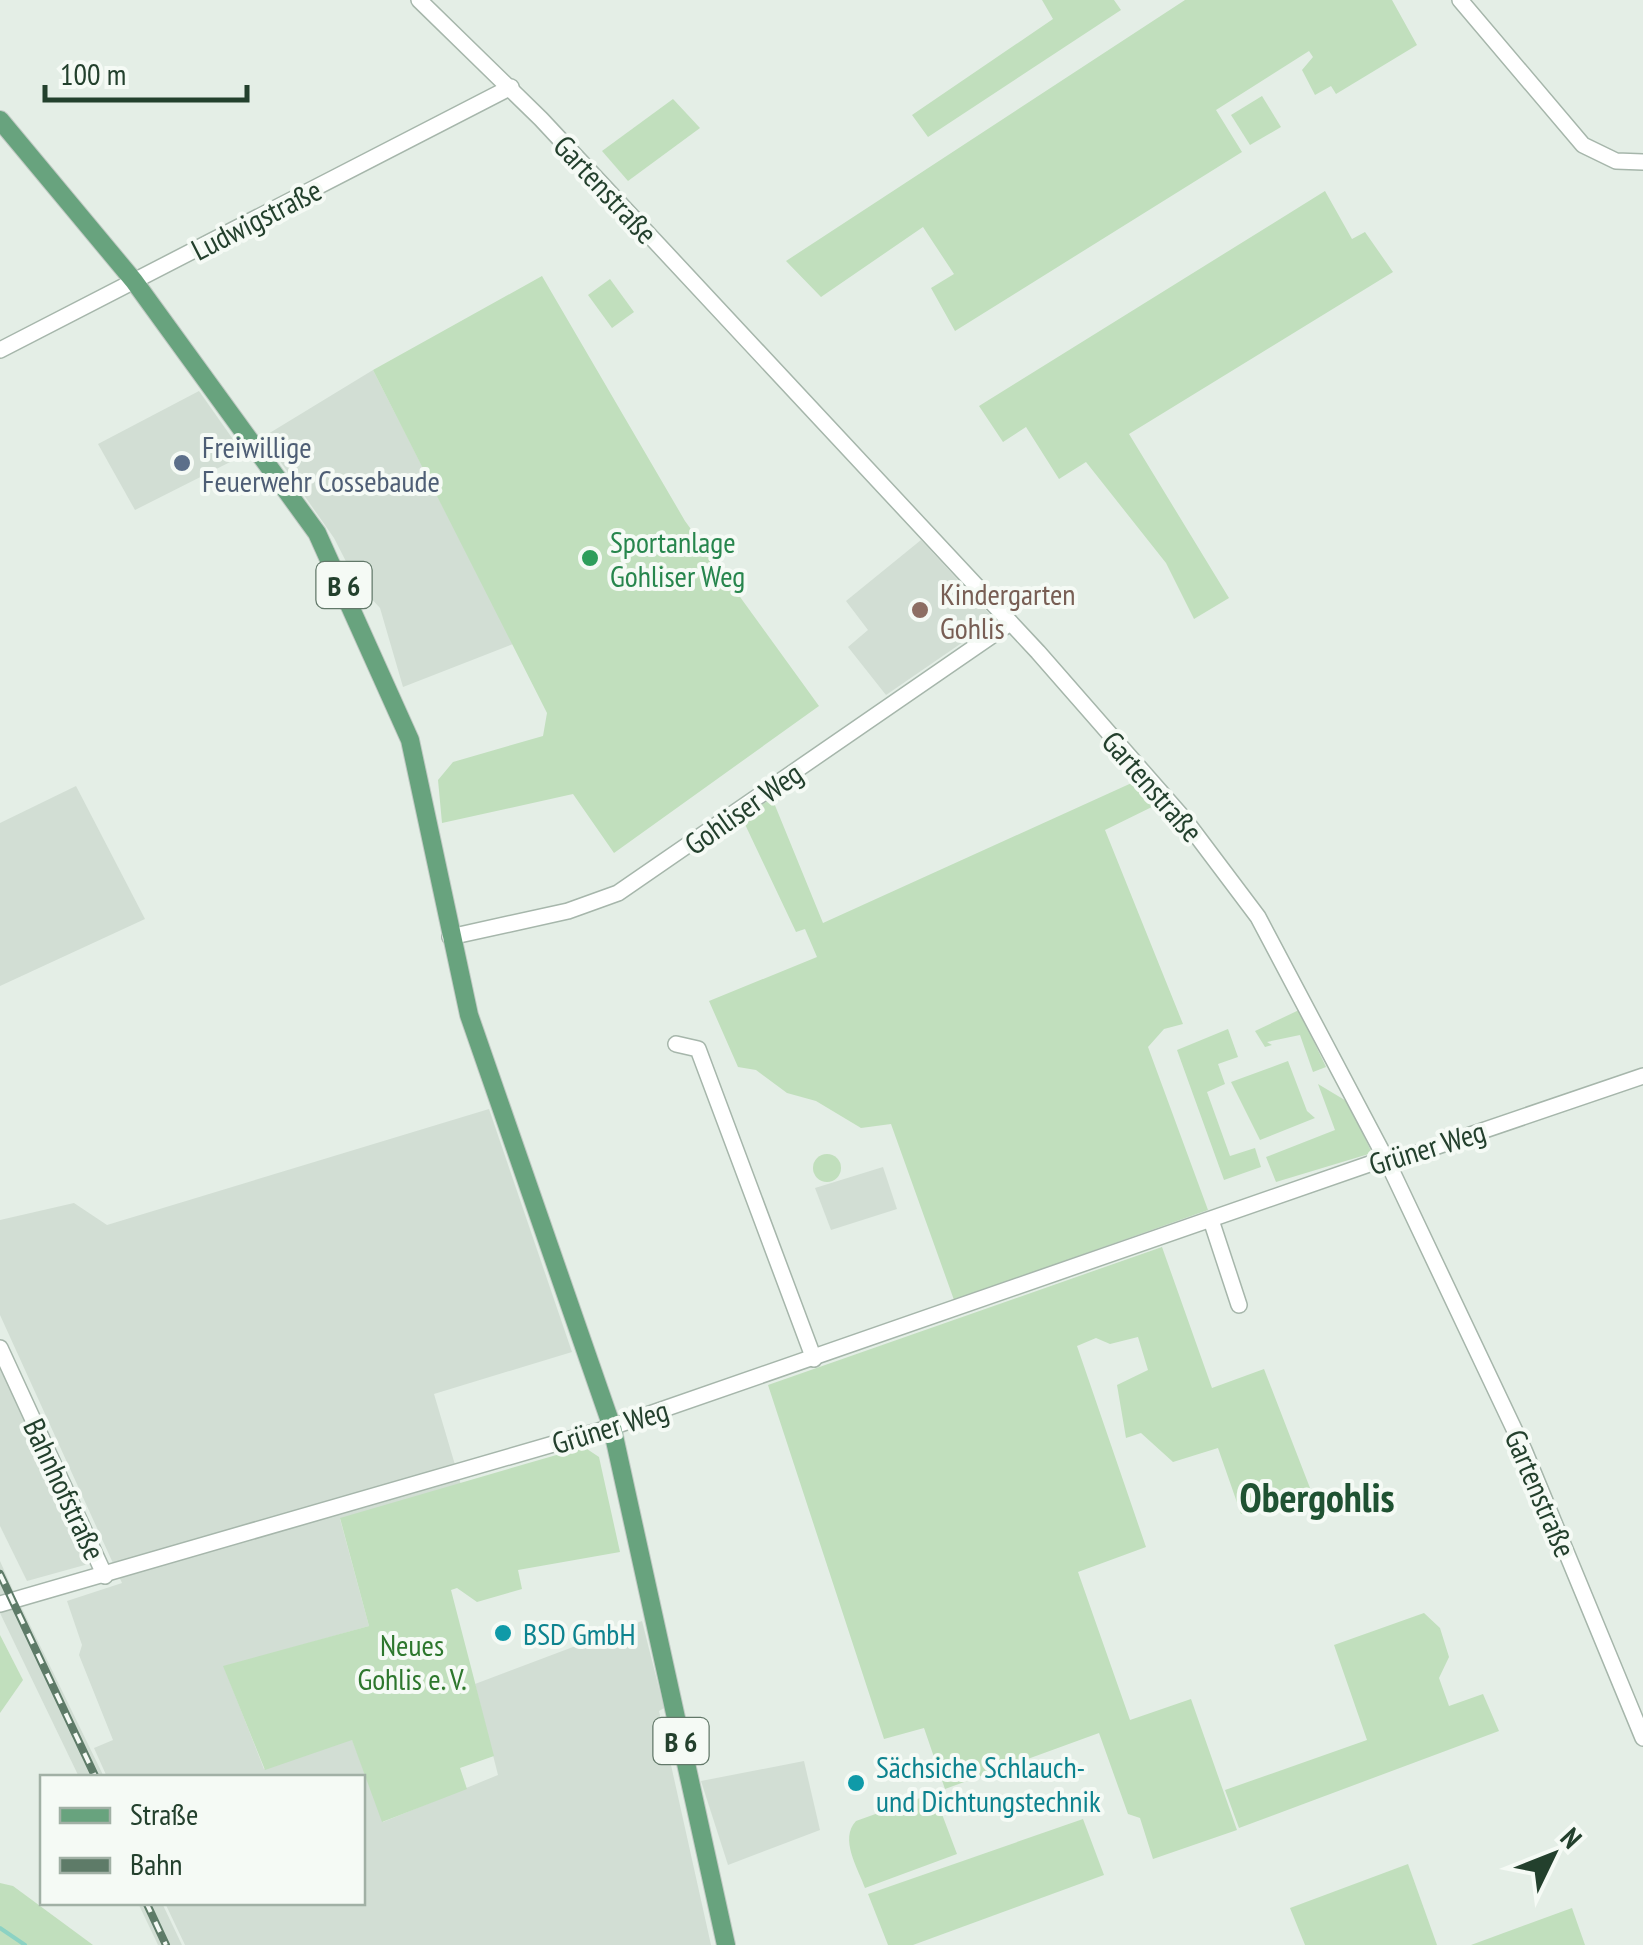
<svg xmlns="http://www.w3.org/2000/svg" width="1643" height="1945" viewBox="0 0 1643 1945" font-family="'PT Sans Narrow',sans-serif">
  <style>
    .built { fill: #d2ded4 }
    .green { fill: #c1dfbd }
    .lines { fill: none; stroke-linecap: round; stroke-linejoin: round }
    .stream { stroke: #8cd2c3; stroke-width: 4 }
    .minor-casing { stroke: #a6b6ab; stroke-width: 18 }
    .major-casing { stroke: #c1cac4; stroke-width: 20 }
    .minor { stroke: #fff; stroke-width: 15 }
    .major { stroke: #68a37e; stroke-width: 18 }
    .rail-casing { stroke: #5e7b68; stroke-width: 8 }
    .rail { stroke: #f5faf5; stroke-width: 4; stroke-dasharray: 11; stroke-linecap: butt }
    .service-dot { fill: #5c6f8a; stroke: #f5faf5; stroke-width: 4 }
    .leisure-dot { fill: #2e9e5b; stroke: #f5faf5; stroke-width: 4 }
    .education-dot { fill: #8d6e63; stroke: #f5faf5; stroke-width: 4 }
    .culture-dot { fill: #0f9aa8; stroke: #f5faf5; stroke-width: 4 }
    .labels { text-anchor: middle; dominant-baseline: central; stroke-width: 8; stroke-linejoin: round; paint-order: stroke }
    .shield { fill: #f5faf5; stroke: #627869; stroke-width: 2.5 }
    .shield-label { font-size: 28px; font-weight: bold; fill: #23402d }
    .street-label { font-size: 30px; fill: #23402d; stroke: #f5faf5 }
    .service-label { font-size: 30px; fill: #4e5e75; stroke: #f5faf5; text-anchor: start }
    .leisure-label { font-size: 30px; fill: #27864d; stroke: #f5faf5; text-anchor: start }
    .education-label { font-size: 30px; fill: #785e54; stroke: #f5faf5; text-anchor: start }
    .culture-label { font-size: 30px; fill: #0d838f; stroke: #f5faf5; text-anchor: start }
    .park-label { font-size: 30px; fill: #2d772d; stroke: #f5faf5 }
    .district-label { font-size: 40px; font-weight: bold; fill: #1f5232; stroke: #f5faf5 }
  </style>
  <rect width="100%" height="100%" fill="#e4eee6"/>
  <!-- built -->
  <g class="built">
    <polygon points="373,370 513,644 403,687 380,608 357,583 334,538 263,437"/>
    <polygon points="199,391 244,455 135,510 98,444"/>
    <polygon points="921,540 995,620 886,695 848,647 868,630 846,601"/>
    <polygon points="76,786 145,919 0,986 0,823"/>
    <polygon points="489,1109 572,1352 434,1394 461,1485 340,1519 369,1626 224,1667 264,1769 352,1739 383,1822 498,1775 475,1684 642,1621 664,1708 659,1711 711,1945 185,1945 165,1903 362,1902 362,1778 107,1777 94,1748 113,1740 79,1655 82,1645 67,1601 122,1583 0,1315 0,1220 74,1203 107,1225"/>
    <polygon points="883,1167 897,1209 831,1230 815,1188"/>
    <polygon points="0,1363 92,1563 27,1581 0,1526"/>
    <polygon points="0,1561 12,1588 104,1777 79,1777 0,1613"/>
    <polygon points="804,1761 820,1830 728,1865 701,1781"/>
    <polygon points="138,1903 162,1903 182,1945 158,1945"/>
  </g>
  <!-- green -->
  <g class="green">
    <polygon points="1042,0 1114,0 1121,10 928,137 912,115 1053,19"/>
    <polygon points="1185,0 1392,0 1417,45 1336,94 1331,86 1315,95 1302,70 1313,57 1309,51 1216,110 1242,152 955,331 931,288 954,274 923,227 821,297 786,261"/>
    <polygon points="1262,96 1281,127 1250,145 1231,115"/>
    <polygon points="673,99 700,128 628,181 602,151"/>
    <polygon points="1325,191 1352,239 1365,232 1393,272 1129,434 1229,598 1194,619 1166,563 1086,462 1059,479 1026,427 1003,442 979,406"/>
    <polygon points="542,276 685,521 819,706 614,853 573,794 442,823 438,780 453,762 543,736 547,713 373,370"/>
    <polygon points="610,279 634,312 612,328 588,295"/>
    <polygon points="1136,781 1158,804 1105,830 1183,1024 1164,1029 1148,1047 1208,1210 954,1300 891,1124 861,1128 816,1101 787,1093 756,1070 738,1067 709,1001 817,957 805,929 796,932 742,818 772,798 823,923"/>
    <polygon points="1299,1010 1326,1067 1313,1072 1300,1035 1267,1042 1272,1045 1265,1047 1255,1031"/>
    <polygon points="1228,1029 1238,1057 1218,1064 1225,1084 1207,1092 1230,1156 1255,1148 1261,1167 1224,1180 1177,1050"/>
    <polygon points="1288,1061 1307,1111 1315,1118 1260,1140 1231,1082"/>
    <polygon points="1318,1084 1348,1102 1372,1153 1276,1182 1266,1157 1335,1130"/>
    <circle cx="827" cy="1168" r="14"/>
    <polygon points="1162,1247 1212,1388 1264,1369 1310,1488 1241,1514 1218,1448 1173,1462 1141,1433 1126,1438 1117,1385 1148,1370 1138,1337 1110,1344 1096,1338 1077,1346 1146,1547 1078,1572 1130,1720 1191,1699 1237,1830 1153,1859 1140,1818 1128,1814 1099,1733 945,1789 924,1728 884,1739 768,1385"/>
    <polygon points="584,1447 599,1457 620,1552 518,1570 522,1589 477,1602 457,1588 451,1590 494,1756 460,1768 467,1789 382,1822 352,1740 265,1770 223,1666 369,1626 340,1518"/>
    <polygon points="1424,1613 1440,1628 1449,1657 1439,1678 1449,1706 1483,1694 1499,1731 1239,1828 1225,1790 1367,1740 1334,1645"/>
    <polygon points="0,1635 23,1680 0,1713"/>
    <path d="M934,1793L957,1854L865,1888C858,1868 839,1839 856,1821Z"/>
    <polygon points="1083,1819 1104,1875 913,1945 888,1945 868,1894"/>
    <polygon points="1408,1864 1437,1945 1305,1945 1290,1908"/>
    <polygon points="0,1883 13,1886 93,1945 0,1945"/>
    <polygon points="1572,1908 1585,1945 1471,1945"/>
  </g>
  <g class="lines">
    <!-- stream -->
    <polyline class="stream" points="0,1928 25,1945"/>
    <!-- minor casing -->
    <g class="minor-casing">
      <g id="minor">
        <polyline points="419,0 541,119 1038,652 1185,820 1258,917 1388,1163 1524,1450 1643,1738"/>
        <polyline points="1460,0 1583,145 1616,161 1643,162"/>
        <polyline points="0,350 511,87"/>
        <polyline points="450,937 568,911 618,893 1010,623"/>
        <polyline points="676,1044 698,1049 814,1359"/>
        <polyline points="1211,1220 1239,1305"/>
        <polyline points="0,1348 105,1576"/>
        <polyline points="0,1604 612,1427 1378,1161 1388,1163 1643,1076"/>
      </g>
    </g>
    <!-- major casing -->
    <g class="major-casing">
      <polyline id="major" points="0,120 134,281 317,533 410,740 469,1015 612,1427 726,1945"/>
    </g>
    <!-- minor -->
    <use href="#minor" class="minor"/>
    <!-- major -->
    <use href="#major" class="major"/>
    <!-- rail casing -->
    <g class="rail-casing">
      <g id="rail">
        <polyline points="0,1574 96,1778"/>
        <polyline points="146,1902 166,1945"/>
      </g>
    </g>
    <!-- rail -->
    <use href="#rail" class="rail"/>
  </g>
  <!-- markers -->
  <circle class="service-dot" cx="182" cy="463" r="10"/>
  <circle class="leisure-dot" cx="590" cy="558" r="10"/>
  <circle class="education-dot" cx="920" cy="610" r="10"/>
  <g class="culture-dot">
    <circle cx="503" cy="1633" r="10"/>
    <circle cx="856" cy="1783" r="10"/>
  </g>
  <g class="labels">
    <!-- shield labels -->
    <g class="shield">
      <rect x="316.5" y="562" width="55" height="46" rx="8"/>
      <rect x="653.5" y="1718" width="55" height="46" rx="8"/>
    </g>
    <g class="shield-label">
      <text x="344" y="585">B 6</text>
      <text x="681" y="1741">B 6</text>
    </g>
    <!-- street labels -->
    <g class="street-label">
      <text transform="translate(606 189) rotate(47)">Gartenstraße</text>
      <text transform="translate(256 219) rotate(-27)">Ludwigstraße</text>
      <text transform="translate(1153 786) rotate(49)">Gartenstraße</text>
      <text transform="translate(743 808) rotate(-35)">Gohliser Weg</text>
      <text transform="translate(1427 1147) rotate(-17)">Grüner Weg</text>
      <text transform="translate(610 1426) rotate(-17)">Grüner Weg</text>
      <text transform="translate(65 1489) rotate(65)">Bahnhofstraße</text>
      <text transform="translate(1541 1493) rotate(67)">Gartenstraße</text>
    </g>
    <!-- service labels -->
    <g class="service-label">
      <text x="202" y="446">Freiwillige<tspan x="202" dy="34">Feuerwehr Cossebaude</tspan></text>
    </g>
    <!-- leisure labels -->
    <g class="leisure-label">
      <text x="610" y="541">Sportanlage<tspan x="610" dy="34">Gohliser Weg</tspan></text>
    </g>
    <!-- education labels -->
    <g class="education-label">
      <text x="940" y="593">Kindergarten<tspan x="940" dy="34">Gohlis</tspan></text>
    </g>
    <!-- culture labels -->
    <g class="culture-label">
      <text x="523" y="1633">BSD GmbH</text>
      <text x="876" y="1766">Sächsiche Schlauch-<tspan x="876" dy="34">und Dichtungstechnik</tspan></text>
    </g>
    <!-- park labels -->
    <g class="park-label">
      <text x="412" y="1644">Neues<tspan x="412" dy="34">Gohlis e. V.</tspan></text>
    </g>
    <!-- district labels -->
    <g class="district-label">
      <text x="1317" y="1497">Obergohlis</text>
    </g>
  </g>
  <!-- legend -->
  <rect x="40" y="1775" width="325" height="130" fill="#f5faf5" stroke="#a1b0a5" stroke-width="2.5"/>
  <rect x="60" y="1808" width="50" height="15" fill="#68a37e" stroke="#a1b0a5" stroke-width="2.5"/>
  <text x="130" y="1825" font-size="30" fill="#23402d">Straße</text>
  <rect x="60" y="1858" width="50" height="15" fill="#5e7b68" stroke="#a1b0a5" stroke-width="2.5"/>
  <text x="130" y="1875" font-size="30" fill="#23402d">Bahn</text>
  <!-- north arrow -->
  <g transform="translate(1553 1855) rotate(47)" stroke="#f5faf5" stroke-width="8" paint-order="stroke">
  <path d="M0-8L18 38L0 25L-18 38Z" fill="#23402d"/>
  <text y="-15" font-size="28" font-weight="bold" text-anchor="middle" fill="#23402d">N</text>
  </g>
  <!-- scale -->
  <path d="M45 85v15h202v-15" fill="none" stroke="#23402d" stroke-width="5"/>
  <text x="60" y="85" font-size="30" fill="#23402d" stroke="#f5faf5" stroke-width="8" paint-order="stroke">100 m</text>
</svg>
